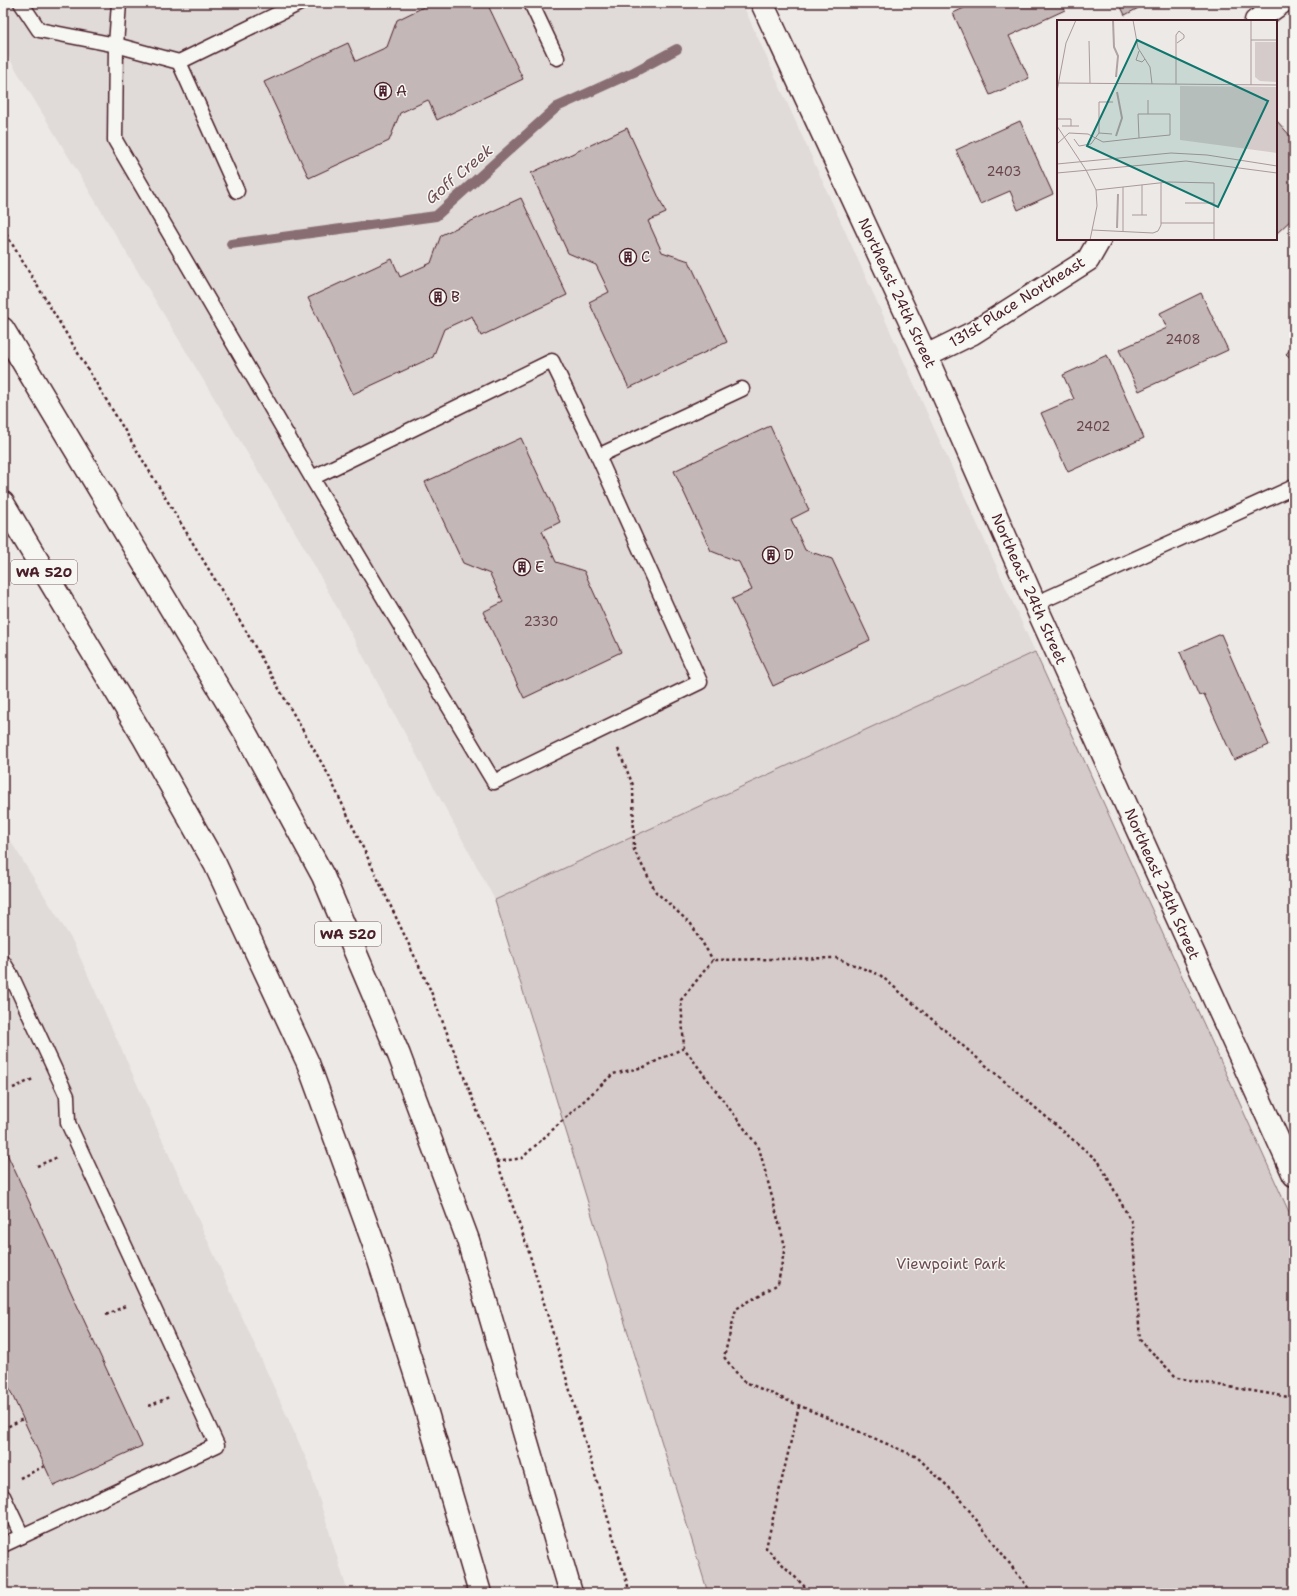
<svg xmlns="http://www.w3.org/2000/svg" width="1297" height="1596" viewBox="0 0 1297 1596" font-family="'Shantell Sans',sans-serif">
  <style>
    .built { fill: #e0dad8 }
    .green { fill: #d4cbca; stroke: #8f757a }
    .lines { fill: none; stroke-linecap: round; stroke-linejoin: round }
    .stream { stroke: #886e73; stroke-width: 10 }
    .building { fill: #c4b7b7; stroke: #4a1f2b }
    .service-casing { stroke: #4a1f2b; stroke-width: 17 }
    .minor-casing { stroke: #4a1f2b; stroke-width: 25 }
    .tertiary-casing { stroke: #4a1f2b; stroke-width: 25 }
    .motorway-casing { stroke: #4a1f2b; stroke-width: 25 }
    .path { stroke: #4a1f2b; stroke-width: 2.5; stroke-dasharray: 3 3; stroke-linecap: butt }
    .service { stroke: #f6f6f2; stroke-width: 14 }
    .minor { stroke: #f6f6f2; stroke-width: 22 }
    .tertiary { stroke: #f6f6f2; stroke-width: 22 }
    .motorway { stroke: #f6f6f2; stroke-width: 22 }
    .labels { text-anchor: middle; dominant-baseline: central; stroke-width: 3; stroke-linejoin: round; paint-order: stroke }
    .number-label { font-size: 13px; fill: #68454e }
    .shield { fill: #f6f6f2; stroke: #7e6067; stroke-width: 1 }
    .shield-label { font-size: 14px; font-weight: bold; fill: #4a1f2b }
    .poi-label { font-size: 15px; fill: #4a1f2b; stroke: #f6f6f2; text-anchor: start }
    .street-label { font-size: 15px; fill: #4a1f2b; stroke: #f6f6f2 }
    .park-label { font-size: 15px; fill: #6c4a53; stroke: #f6f6f2 }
    .water-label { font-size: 16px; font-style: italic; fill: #6e4d55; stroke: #f6f6f2 }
    .inset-river { fill: none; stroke: #b1a2a3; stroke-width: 2 }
    .inset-road { fill: none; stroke: #ab989b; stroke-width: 1 }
    .view { fill: #0f766e; fill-opacity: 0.15; stroke: #0f766e; stroke-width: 2 }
    .inset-edge { fill: none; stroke: #4a1f2b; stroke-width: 2 }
  </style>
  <rect width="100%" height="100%" fill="#ece9e6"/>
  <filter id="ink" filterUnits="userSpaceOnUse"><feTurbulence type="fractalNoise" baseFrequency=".025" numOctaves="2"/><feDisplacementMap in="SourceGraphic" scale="8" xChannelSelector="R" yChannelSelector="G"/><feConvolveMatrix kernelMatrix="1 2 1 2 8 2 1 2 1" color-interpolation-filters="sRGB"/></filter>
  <g filter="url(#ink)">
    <!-- built -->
    <g class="built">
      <polygon points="3,3 742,3 1035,652 495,900 306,550 3,48"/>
      <polygon points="3,829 73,942 308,1463 348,1593 3,1593"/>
    </g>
    <!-- green -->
    <polygon class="green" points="1035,652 1294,1223 1294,1593 708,1593 495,900"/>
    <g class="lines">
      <!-- stream -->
      <polyline class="stream" points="231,244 436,216 557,107 634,72 677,49"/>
    </g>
    <!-- building -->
    <g class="building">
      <polygon points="432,3 487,3 523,79 437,120 428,100 400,113 389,141 309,178 264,82 348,43 356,61 387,47 397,20"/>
      <polygon points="975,3 1062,3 1065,10 1009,36 1029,78 990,95 953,13"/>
      <polygon points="1119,3 1148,3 1125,15"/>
      <polygon points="1276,120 1294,140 1294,191 1290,194 1294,199 1294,217 1276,234"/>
      <polygon points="1020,121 1053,194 1018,210 1010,191 980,204 956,150"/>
      <polygon points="627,128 666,213 648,221 662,252 689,261 727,342 629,388 589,302 609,292 596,265 568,253 531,173"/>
      <polygon points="521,198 567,295 481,336 472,316 444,329 433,357 353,394 308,298 392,259 400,277 431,263 441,235"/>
      <polygon points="1201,293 1228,350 1139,391 1119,350 1167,328 1160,313"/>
      <polygon points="1294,345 1294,361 1286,354"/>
      <polygon points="1107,355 1144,438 1068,472 1041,413 1074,399 1063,375"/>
      <polygon points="770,426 809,510 791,519 805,550 832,559 870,640 773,686 732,599 752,590 739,562 711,551 674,471"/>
      <polygon points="521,438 560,522 542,531 556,562 584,571 621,652 524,698 483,612 503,602 490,574 463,563 425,482"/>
      <polygon points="1221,634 1269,745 1234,760 1204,694 1199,696 1180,652"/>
      <polygon points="3,1145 142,1446 54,1486 3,1375"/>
    </g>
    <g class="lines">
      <!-- service casing -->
      <g class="service-casing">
        <g id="service">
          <polyline points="21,3 39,30 116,45 179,62 300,3"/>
          <polyline points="119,3 116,45 115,140 312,478 494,782 700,682 598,456 552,361 312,478"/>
          <polyline points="531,3 557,58"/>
          <polyline points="179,62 237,191"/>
          <polyline points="598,456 742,389"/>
          <polyline points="1035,604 1294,487"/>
          <polyline points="3,962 11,975 67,1096 68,1123 217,1445 3,1545"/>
          <polyline points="3,1496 22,1536"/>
        </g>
      </g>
      <!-- minor casing -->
      <g class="minor-casing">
        <g id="minor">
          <polyline points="1256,21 1281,3"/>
          <polyline points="926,356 973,333 1088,260 1100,239"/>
        </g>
      </g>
      <!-- tertiary casing -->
      <g class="tertiary-casing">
        <polyline id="tertiary" points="762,3 926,356 1035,604 1294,1175"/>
      </g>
      <!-- motorway casing -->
      <g class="motorway-casing">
        <g id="motorway">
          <polyline points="3,329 245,732 323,876 399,1055 468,1240 571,1593"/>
          <polyline points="3,503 144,738 215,864 308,1063 373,1242 420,1389 480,1593"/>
        </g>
      </g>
      <!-- path -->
      <g class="path">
        <polyline points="3,229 243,626 328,774 430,989 497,1162 528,1249 630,1593"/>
        <polyline points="618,749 633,785 634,850 656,892 691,924 713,960"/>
        <polyline points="13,1088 33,1079"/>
        <polyline points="497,1162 522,1158 613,1074 644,1067 684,1048"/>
        <polyline points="37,1166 58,1157"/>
        <polyline points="106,1315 125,1306"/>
        <polyline points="149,1406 169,1397"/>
        <polyline points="799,1406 766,1548 811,1593 815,1593"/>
        <polyline points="3,1429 23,1419"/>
        <polyline points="20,1478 45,1466"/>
        <polyline points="1032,1593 959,1497 917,1457 743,1381 724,1357 736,1309 778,1284 785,1246 759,1148 684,1048 681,1000 713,960 836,958 880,975 1099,1162 1132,1223 1140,1340 1177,1378 1294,1398"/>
      </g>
      <!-- service -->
      <use href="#service" class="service"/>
      <!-- minor -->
      <use href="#minor" class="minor"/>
      <!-- tertiary -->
      <use href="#tertiary" class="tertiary"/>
      <!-- motorway -->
      <use href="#motorway" class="motorway"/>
    </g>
  </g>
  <!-- icons -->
  <defs>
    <g id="building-ring" transform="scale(0.9)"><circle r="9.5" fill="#f6f6f2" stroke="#4a1f2b" stroke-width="1.5"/><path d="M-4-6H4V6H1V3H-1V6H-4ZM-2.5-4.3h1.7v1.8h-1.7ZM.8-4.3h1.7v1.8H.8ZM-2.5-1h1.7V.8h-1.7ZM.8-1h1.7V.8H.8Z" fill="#4a1f2b"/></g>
  </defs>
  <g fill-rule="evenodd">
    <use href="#building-ring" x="383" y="91"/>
    <use href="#building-ring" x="628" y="257"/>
    <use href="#building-ring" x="438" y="297"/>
    <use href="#building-ring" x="771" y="555"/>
    <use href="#building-ring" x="522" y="567"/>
  </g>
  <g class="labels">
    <!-- number labels -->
    <g class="number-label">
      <text x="1004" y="171">2403</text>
      <text x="1183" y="339">2408</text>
      <text x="1093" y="426">2402</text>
      <text x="541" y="621">2330</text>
    </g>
    <!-- shield labels -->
    <g class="shield">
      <rect x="11" y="560" width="66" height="24" rx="3"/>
      <rect x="315" y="922" width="66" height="24" rx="3"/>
    </g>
    <g class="shield-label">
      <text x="44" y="572">WA 520</text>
      <text x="348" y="934">WA 520</text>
    </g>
    <!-- poi labels -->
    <g class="poi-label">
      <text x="396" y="91">A</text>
      <text x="641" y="257">C</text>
      <text x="451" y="297">B</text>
      <text x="784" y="555">D</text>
      <text x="535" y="567">E</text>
    </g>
    <!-- street labels -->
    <g class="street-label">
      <text transform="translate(897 293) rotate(65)">Northeast 24th Street</text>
      <text transform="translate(1017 302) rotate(-32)">131st Place Northeast</text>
      <text transform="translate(1029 589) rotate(66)">Northeast 24th Street</text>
      <text transform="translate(1162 884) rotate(66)">Northeast 24th Street</text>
    </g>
    <!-- park labels -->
    <g class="park-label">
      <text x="951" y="1264">Viewpoint Park</text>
    </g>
    <!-- water labels -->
    <g class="water-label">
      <text transform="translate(459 174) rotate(-40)">Goff Creek</text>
    </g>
  </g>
  <!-- overview -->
  <g transform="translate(1057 20)">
    <rect width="220" height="220" fill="#ece9e6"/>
    <path d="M198,22H220V62L203,61L198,57ZM123,66L220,67V133L123,120Z" fill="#d4cbca"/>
    <path class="inset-river" d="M56,0L57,27L61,36L59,57M59,116L65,98L60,72M60,208L61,174"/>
    <path class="inset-road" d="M76,0L81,28L93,47L95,64M194,20H220M32,21L33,63M82,31L79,40L85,42L88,39M0,63L220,65M119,64V15L122,11L127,15V18L120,23M194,65V0M0,71L9,23L19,0M91,80V94M0,99H14V106M0,106L29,150L39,170L40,186L33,220M5,106H22M42,113L55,114M17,119L22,126L34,124L42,113V82H56M0,124L12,113L31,114L46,122L82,118L113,115V94H81L82,118M0,144L114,133L150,135L220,146M0,153L129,141L220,153M39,170L111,162L157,163V220M128,183H157M75,195H90M85,195V165M104,203H157M35,210L96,213L101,211L104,205V163M66,211V167"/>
    <path class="view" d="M80,20L211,81L161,187L30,126Z"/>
    <rect width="220" height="220" class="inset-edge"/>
  </g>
  <!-- margin -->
  <rect width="1297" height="1596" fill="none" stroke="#f6f6f2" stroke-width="16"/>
  <rect x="8" y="8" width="1281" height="1580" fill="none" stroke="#4a1f2b" stroke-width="1.5" filter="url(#ink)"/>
</svg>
